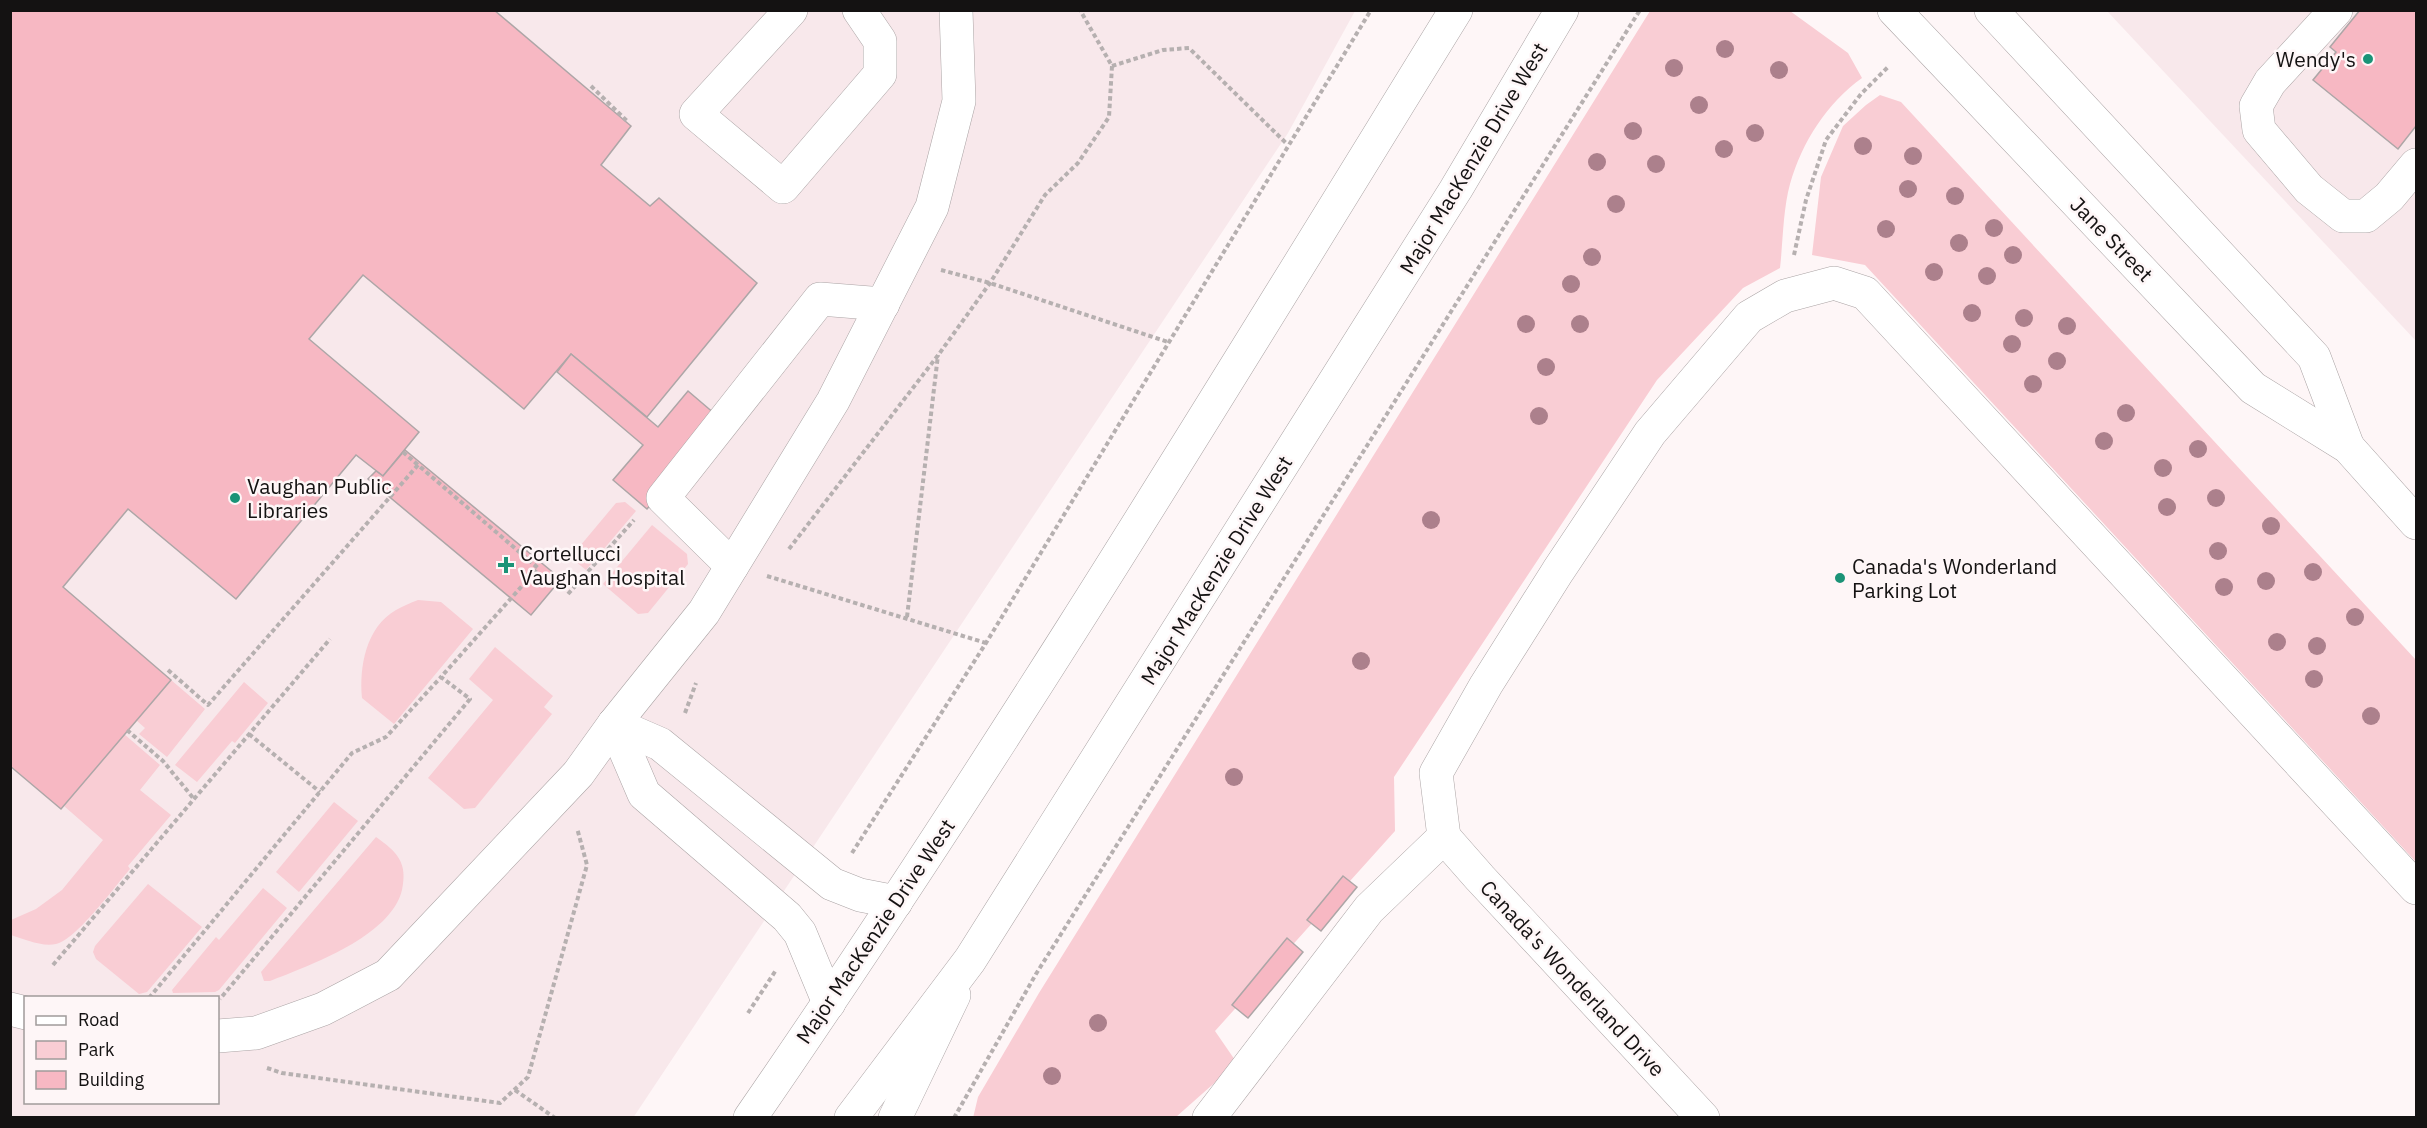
<svg xmlns="http://www.w3.org/2000/svg" width="2427" height="1128" viewBox="0 0 2427 1128" font-family="'IBM Plex Sans',sans-serif">
  <style>
    .built { fill: #f8e8eb; fill-rule: evenodd }
    .green { fill: #f9cdd4 }
    .building { fill: #f7b8c3; stroke: #ada6a7; stroke-width: 1.5 }
    .lines { fill: none; stroke-linecap: round; stroke-linejoin: round }
    .minor-casing { stroke: #aba4a5; stroke-width: 34 }
    .major-casing { stroke: #aba4a5; stroke-width: 34 }
    .path { stroke: #b6b0b0; stroke-width: 4; stroke-dasharray: 4.5 3; stroke-linecap: butt }
    .minor { stroke: #fff; stroke-width: 33 }
    .major { stroke: #fff; stroke-width: 33 }
    .tree { fill: #ac808c }
    .poi-dot { fill: #1b9377; stroke: #fef6f7; stroke-width: 2 }
    .labels { text-anchor: middle; dominant-baseline: central; stroke-width: 5; stroke-linejoin: round; paint-order: stroke }
    .poi-label { font-size: 21px; fill: #141212; stroke: #fef6f7; text-anchor: start }
    .street-label { font-size: 21px; fill: #141212; stroke: #fef6f7 }
  </style>
  <rect width="100%" height="100%" fill="#fef6f7"/>
  <!-- built -->
  <g class="built">
    <path d="M10,11H1355L1288,133L633,1118L11,1117ZM26,998H218V1102H26Z"/>
    <polygon points="2107,11 2416,11 2416,341"/>
  </g>
  <!-- green -->
  <g class="green">
    <path d="M1650,11H1790L1848,53L1862,78C1827,103 1802,142 1790,184C1783,209 1783,242 1780,268L1743,288L1657,380L1394,777L1395,831L1215,1031L1237,1063L1176,1117L973,1118L978,1097L1039,993Z"/>
    <polygon points="1880,95 1901,102 2416,660 2416,862 1865,265 1812,255 1821,177 1843,126 1866,105"/>
    <polygon points="625,502 636,511 586,570 575,561 575,552 616,503"/>
    <polygon points="652,525 687,554 688,564 648,613 638,614 603,584"/>
    <path d="M418,600L441,602L473,629L394,724L362,698C359,667 366,627 396,610C403,606 410,603 418,600Z"/>
    <polygon points="495,647 553,696 544,707 552,714 475,808 464,809 428,778 493,700 469,679"/>
    <polygon points="171,680 205,709 167,757 139,734 145,728 136,720"/>
    <polygon points="244,682 268,703 235,743 232,741 197,782 175,765"/>
    <path d="M124,734L160,765L140,790L171,815L128,866L130,869C116,885 75,941 56,944C41,947 24,939 11,935V920L36,909L62,890L103,840L64,806Z"/>
    <polygon points="334,802 358,821 299,892 276,872"/>
    <path d="M376,837C397,852 408,862 402,890C391,936 311,965 270,981H264L261,972Z"/>
    <polygon points="148,884 202,927 147,992 139,994 96,959 93,952 95,946"/>
    <polygon points="263,888 287,908 219,990 215,992 173,993 172,990 216,937 219,940"/>
  </g>
  <!-- building -->
  <g class="building">
    <polygon points="10,10 494,10 631,126 601,165 650,206 659,198 757,283 647,417 571,354 524,409 363,275 309,339 419,432 383,476 356,455 236,599 128,509 63,587 171,680 61,809 10,766"/>
    <polygon points="2360,10 2416,10 2416,126 2398,149 2313,80 2336,52 2330,47"/>
    <polygon points="571,354 658,427 688,391 722,420 647,509 613,480 643,445 557,372"/>
    <polygon points="405,450 561,579 531,615 368,479 376,471 383,476"/>
    <polygon points="1343,876 1357,887 1321,931 1307,920"/>
    <polygon points="1287,938 1303,952 1248,1018 1232,1005"/>
  </g>
  <g class="lines">
    <!-- minor casing -->
    <g class="minor-casing">
      <g id="minor">
        <polyline points="791,10 696,114 783,187 880,74 880,41 859,10"/>
        <polyline points="2336,10 2270,82 2256,106 2259,130 2309,189 2343,216 2366,216 2389,197 2416,165"/>
        <polyline points="732,566 663,498 820,299 883,304"/>
        <polyline points="614,724 644,794 787,917 800,933 829,1003"/>
        <polyline points="614,724 660,744 832,884 860,895 896,902"/>
        <polyline points="1444,837 1480,878 1703,1118"/>
        <polyline points="10,1009 26,1013"/>
        <polyline points="218,1036 256,1033 323,1009 388,975 578,774 614,724 704,612 833,401 932,207 959,101 956,10"/>
        <polyline points="895,1118 954,995"/>
        <polyline points="1209,1118 1369,909 1444,837 1436,773 1486,685 1558,571 1650,433 1749,317 1785,296 1834,283 1865,293 2416,888"/>
      </g>
    </g>
    <!-- major casing -->
    <g class="major-casing">
      <g id="major">
        <polyline points="1894,10 2253,388 2348,447 2416,523"/>
        <polyline points="1991,10 2314,357 2348,447"/>
        <path d="M750,1118C999,757 1226,383 1456,10"/>
        <polyline points="851,1118 970,960 1456,189 1562,10"/>
      </g>
    </g>
    <!-- path -->
    <g class="path">
      <polyline points="1112,66 1163,50 1189,48 1287,144"/>
      <polyline points="591,86 628,122"/>
      <polyline points="1794,255 1806,200 1826,140 1861,94 1888,67"/>
      <polyline points="941,270 990,283 1168,342"/>
      <polyline points="403,452 418,465"/>
      <polyline points="789,549 939,354 990,283 1045,195 1078,163 1109,117 1112,66 1080,10"/>
      <polyline points="767,576 986,643"/>
      <polyline points="568,594 634,520"/>
      <polyline points="907,617 938,355"/>
      <polyline points="168,670 208,705 418,465 538,568 441,677 470,699 220,999"/>
      <polyline points="685,713 696,683"/>
      <polyline points="127,730 163,761 194,799"/>
      <polyline points="249,734 320,792"/>
      <polyline points="852,853 986,643 1371,10"/>
      <polyline points="53,965 330,639"/>
      <polyline points="149,998 352,753 386,737 441,677"/>
      <polyline points="748,1013 776,970"/>
      <polyline points="267,1068 282,1073 500,1103 528,1077 587,865 577,828"/>
      <polyline points="515,1090 555,1118"/>
      <polyline points="954,1118 1036,974 1640,10"/>
    </g>
    <!-- minor -->
    <use href="#minor" class="minor"/>
    <!-- major -->
    <use href="#major" class="major"/>
  </g>
  <!-- trees -->
  <g class="tree">
    <circle cx="1725" cy="49" r="9"/>
    <circle cx="1674" cy="68" r="9"/>
    <circle cx="1779" cy="70" r="9"/>
    <circle cx="1699" cy="105" r="9"/>
    <circle cx="1633" cy="131" r="9"/>
    <circle cx="1755" cy="133" r="9"/>
    <circle cx="1863" cy="146" r="9"/>
    <circle cx="1724" cy="149" r="9"/>
    <circle cx="1913" cy="156" r="9"/>
    <circle cx="1597" cy="162" r="9"/>
    <circle cx="1656" cy="164" r="9"/>
    <circle cx="1908" cy="189" r="9"/>
    <circle cx="1955" cy="196" r="9"/>
    <circle cx="1616" cy="204" r="9"/>
    <circle cx="1994" cy="228" r="9"/>
    <circle cx="1886" cy="229" r="9"/>
    <circle cx="1959" cy="243" r="9"/>
    <circle cx="2013" cy="255" r="9"/>
    <circle cx="1592" cy="257" r="9"/>
    <circle cx="1934" cy="272" r="9"/>
    <circle cx="1987" cy="276" r="9"/>
    <circle cx="1571" cy="284" r="9"/>
    <circle cx="1972" cy="313" r="9"/>
    <circle cx="2024" cy="318" r="9"/>
    <circle cx="1526" cy="324" r="9"/>
    <circle cx="1580" cy="324" r="9"/>
    <circle cx="2067" cy="326" r="9"/>
    <circle cx="2012" cy="344" r="9"/>
    <circle cx="2057" cy="361" r="9"/>
    <circle cx="1546" cy="367" r="9"/>
    <circle cx="2033" cy="384" r="9"/>
    <circle cx="2126" cy="413" r="9"/>
    <circle cx="1539" cy="416" r="9"/>
    <circle cx="2104" cy="441" r="9"/>
    <circle cx="2198" cy="449" r="9"/>
    <circle cx="2163" cy="468" r="9"/>
    <circle cx="2216" cy="498" r="9"/>
    <circle cx="2167" cy="507" r="9"/>
    <circle cx="1431" cy="520" r="9"/>
    <circle cx="2271" cy="526" r="9"/>
    <circle cx="2218" cy="551" r="9"/>
    <circle cx="2313" cy="572" r="9"/>
    <circle cx="2266" cy="581" r="9"/>
    <circle cx="2224" cy="587" r="9"/>
    <circle cx="2355" cy="617" r="9"/>
    <circle cx="2277" cy="642" r="9"/>
    <circle cx="2317" cy="646" r="9"/>
    <circle cx="1361" cy="661" r="9"/>
    <circle cx="2314" cy="679" r="9"/>
    <circle cx="2371" cy="716" r="9"/>
    <circle cx="1234" cy="777" r="9"/>
    <circle cx="1098" cy="1023" r="9"/>
    <circle cx="1052" cy="1076" r="9"/>
  </g>
  <!-- markers -->
  <g class="poi-dot">
    <circle cx="2368" cy="59" r="6"/>
    <circle cx="235" cy="498" r="6"/>
    <path d="M503 556h6v6h6v6h-6v6h-6v-6h-6v-6h6z"/>
    <circle cx="1840" cy="578" r="6"/>
  </g>
  <g class="labels">
    <!-- poi labels -->
    <g class="poi-label">
      <text x="2356" y="59" text-anchor="end">Wendy's</text>
      <text x="247" y="486">Vaughan Public<tspan x="247" dy="24">Libraries</tspan></text>
      <text x="520" y="553">Cortellucci<tspan x="520" dy="24">Vaughan Hospital</tspan></text>
      <text x="1852" y="566">Canada's Wonderland<tspan x="1852" dy="24">Parking Lot</tspan></text>
    </g>
    <!-- street labels -->
    <g class="street-label">
      <text transform="translate(1473 158) rotate(-59)">Major MacKenzie Drive West</text>
      <text transform="translate(2112 239) rotate(46)">Jane Street</text>
      <text transform="translate(1216 570) rotate(-58)">Major MacKenzie Drive West</text>
      <text transform="translate(875 931) rotate(-56)">Major MacKenzie Drive West</text>
      <text transform="translate(1573 978) rotate(47)">Canada's Wonderland Drive</text>
    </g>
  </g>
  <!-- border -->
  <rect width="2427" height="1128" fill="none" stroke="#141212" stroke-width="24"/>
  <!-- legend -->
  <rect x="24" y="996" width="195" height="108" fill="#fef6f7" stroke="#a09b9b" stroke-width="1.5"/>
  <rect x="36" y="1016" width="30" height="9" fill="#ffffff" stroke="#a09b9b" stroke-width="1.5"/>
  <text x="78" y="1026" font-size="18" fill="#141212">Road</text>
  <rect x="36" y="1041" width="30" height="18" fill="#f9cdd4" stroke="#a09b9b" stroke-width="1.5"/>
  <text x="78" y="1056" font-size="18" fill="#141212">Park</text>
  <rect x="36" y="1071" width="30" height="18" fill="#f7b8c3" stroke="#a09b9b" stroke-width="1.5"/>
  <text x="78" y="1086" font-size="18" fill="#141212">Building</text>
</svg>
